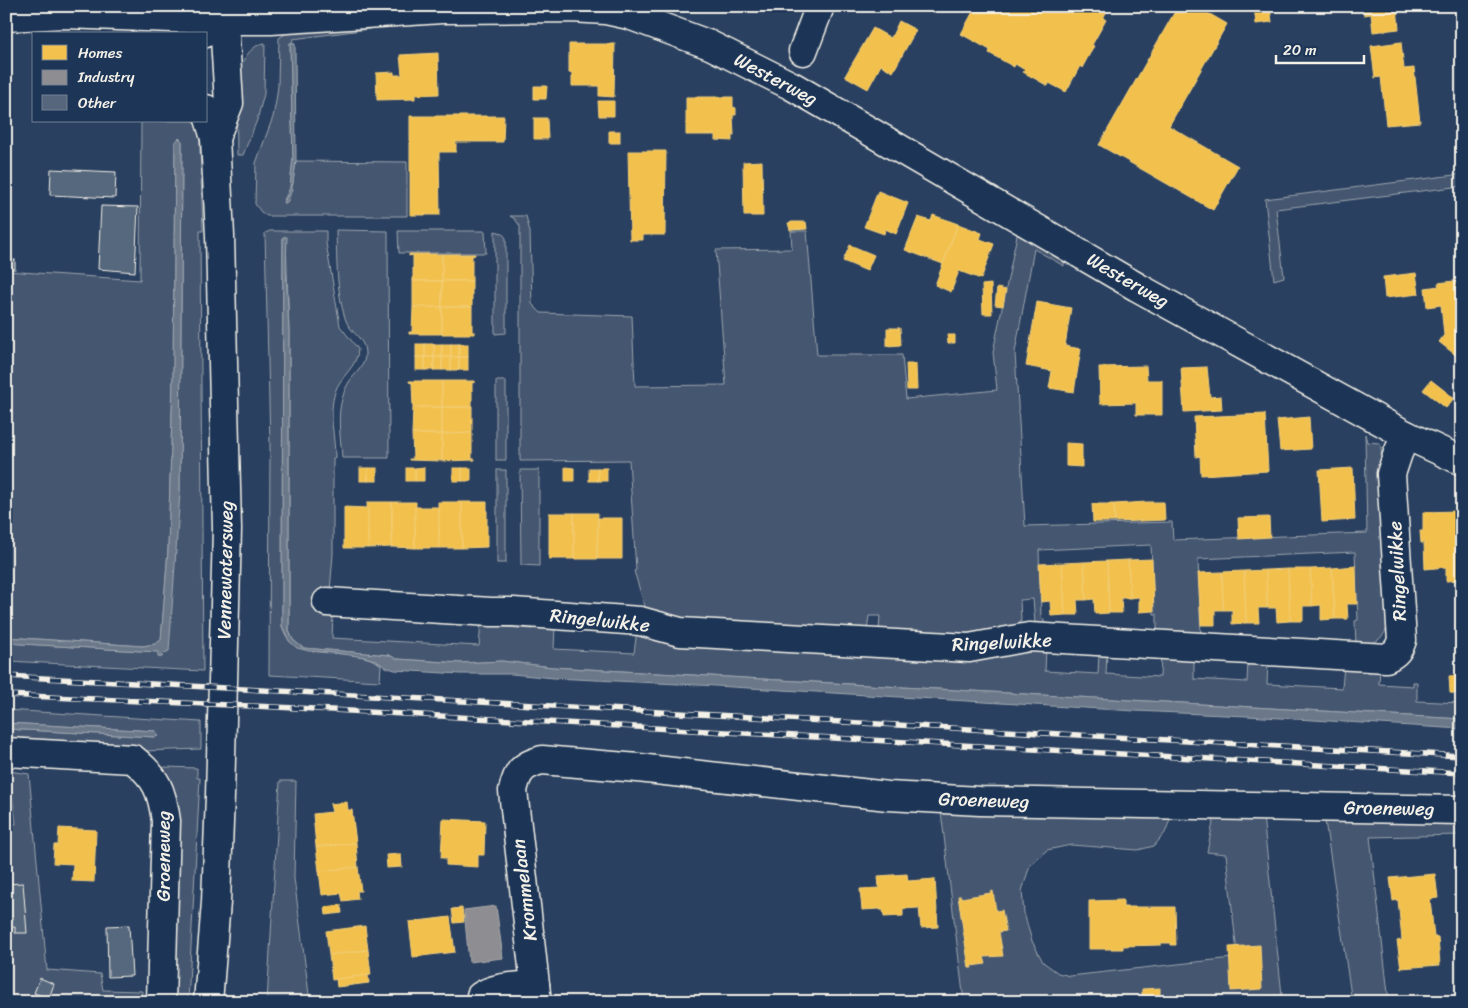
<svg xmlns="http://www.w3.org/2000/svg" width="1468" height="1008" viewBox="0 0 1468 1008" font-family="Sriracha,sans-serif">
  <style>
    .green { fill: #445771; stroke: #9ca4ac }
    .water { fill: #6a788a; stroke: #a1a8b0 }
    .homes { fill: #f2c14e; stroke: #f3cf7c }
    .industry { fill: #8d8d92; stroke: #acabac }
    .building { fill: #56677d; stroke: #f4f1e8 }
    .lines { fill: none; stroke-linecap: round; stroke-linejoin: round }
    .minor-casing { stroke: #f4f1e8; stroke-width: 31 }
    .tertiary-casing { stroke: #f4f1e8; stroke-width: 31 }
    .minor { stroke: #1d3557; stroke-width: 28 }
    .tertiary { stroke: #1d3557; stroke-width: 28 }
    .rail-casing { stroke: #f4f1e8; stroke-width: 5.5 }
    .rail { stroke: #1d3557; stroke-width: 4; stroke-dasharray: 11; stroke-linecap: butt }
    .labels { text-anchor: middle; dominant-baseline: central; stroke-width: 5; stroke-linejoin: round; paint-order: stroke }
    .street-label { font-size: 19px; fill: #f4f1e8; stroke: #1d3557 }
  </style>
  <rect width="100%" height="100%" fill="#2a4060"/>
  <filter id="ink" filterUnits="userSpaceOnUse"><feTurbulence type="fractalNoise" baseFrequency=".02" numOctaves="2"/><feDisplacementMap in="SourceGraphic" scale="10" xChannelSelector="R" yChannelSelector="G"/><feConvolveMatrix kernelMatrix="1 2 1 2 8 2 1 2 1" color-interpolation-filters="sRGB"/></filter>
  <g filter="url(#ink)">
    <!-- green -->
    <g class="green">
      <polygon points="377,24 377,28 293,39 292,43 290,43 293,158 290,188 284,200 287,199 292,189 296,161 407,162 407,216 267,216 261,212 255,204 256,163 273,117 276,101 278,86 279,38 291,30"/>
      <path d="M265,43L264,94L257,120L243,155H237L236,79C240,65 249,45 265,43Z"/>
      <polygon points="141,121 199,121 203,231 200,231 203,671 6,661 6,643 159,652 158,657 162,657 180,492 182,141 175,143 173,379 168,550 161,641 155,644 143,646 6,637 6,271 140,280"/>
      <polygon points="1462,174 1462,186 1276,209 1284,277 1274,280 1265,199"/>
      <path d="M510,216H526L530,232L532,304L541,313L632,316L635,386L726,385L716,250L792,249L791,231H807L817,355H902L906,399L997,390L993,352L1018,230L1063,255L1064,266L1034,249L1015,352L1025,526L1172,522L1173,540L1367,533L1365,434L1367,442L1379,443L1381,447L1389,620C1385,640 1375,645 1356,644L1355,621L1358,620L1355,552L1198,559L1201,637L1157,633V614H1154L1151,545L1039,550L1041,618L1044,619V627L1038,626L1035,623L1033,599L1020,600L1021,621L1019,624L970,636L879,631L880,616H869L867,631L684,622L646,610L634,571L636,570L629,460L520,461V226L515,219Z"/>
      <path d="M336,230L388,231L389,458H342C341,439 336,415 343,396C344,392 346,387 349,382C355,373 366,366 365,353C365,337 349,333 345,318C336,290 337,260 336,230Z"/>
      <path d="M270,231H326V243L340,326L358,349C358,367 340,376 335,392C328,414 335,435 335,458H333V554L330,591L333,614L332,638L479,646L481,622L502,623L503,627L533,629V624L555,625L554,649L634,653L637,630L1022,648L1046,649L1045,671L1098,674L1099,653H1107L1106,674L1160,677L1161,656L1194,657V679L1247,682L1248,661L1268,662L1267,684L1342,688L1344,666L1380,668L1379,684L1413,686V682H1417V701L1462,703V719L552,667L502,661L461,663L397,659L389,655L303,648L293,640L289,631V332L286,237H283L282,626C292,667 355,643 381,665L380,681L269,675L270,445L265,233Z"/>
      <polygon points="398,231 485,231 486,253 399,253"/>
      <polygon points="495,231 502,233 506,238 506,333 495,334"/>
      <rect x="496" y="381" width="10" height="79"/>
      <rect x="497" y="470" width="9" height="93"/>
      <polygon points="520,470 539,470 539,566 521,565"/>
      <polygon points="6,710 201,722 201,749 142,751 6,742 6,729 155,737 158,735 155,731 6,723"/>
      <polygon points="165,767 197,768 197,778 200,778 188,1002 169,1002 160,769"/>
      <polygon points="9,771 29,774 47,970 100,974 103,990 142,991 141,1002 6,1002 6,825 16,824"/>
      <polygon points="280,781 296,781 294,878 310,1002 267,1002"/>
      <polygon points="941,811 1172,814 1165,833 1154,846 1138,850 1071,845 1047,850 1030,865 1022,891 1024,913 1032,941 1043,962 1058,973 1070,976 1232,958 1237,953 1226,854 1207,852 1215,813 1263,816 1282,995 1232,1002 964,1002"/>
      <polygon points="1324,814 1462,816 1462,835 1370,837 1389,1002 1352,1002"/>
    </g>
    <!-- water -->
    <g class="water">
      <polygon points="290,43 295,43 296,161 292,189 287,203 284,203 290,188 293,158"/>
      <polygon points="179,138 182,141 180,492 169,651 162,654 162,657 158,657 158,652 6,643 6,637 143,646 155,644 161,640 168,550 173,379 175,143"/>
      <polygon points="283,237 287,237 286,267 289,332 289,631 293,640 303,648 389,655 397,659 461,663 502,661 552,667 1462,719 1462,729 1247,716 1135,711 699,685 554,678 512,674 460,674 395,670 385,667 375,660 365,657 328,652 309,651 297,648 289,641 282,626"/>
      <polygon points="6,723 156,731 158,736 155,737 6,729"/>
    </g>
    <!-- homes -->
    <g class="homes">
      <polygon points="976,6 1110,6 1103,18 1106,20 1092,45 1094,46 1082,68 1080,66 1066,92 1049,83 1048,86 1023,72 1025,70 1015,64 1014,67 989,53 990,50 961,34"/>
      <polygon points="1178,6 1196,6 1227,24 1169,126 1238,166 1213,210 1099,145"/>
      <polygon points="1254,6 1270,6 1272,22 1256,24"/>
      <polygon points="1363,6 1397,6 1399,29 1373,32 1371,14 1364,15"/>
      <polygon points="899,21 916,30 893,72 881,65 868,89 845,76 873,28 891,38"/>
      <polygon points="1401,42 1404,69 1414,68 1420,122 1386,125 1381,77 1375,78 1371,46"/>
      <polygon points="569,44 615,44 614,97 599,96 599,86 572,86 572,73 569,73"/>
      <polygon points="438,53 439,94 415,95 415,99 377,100 376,73 394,72 394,75 402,75 400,55"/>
      <polygon points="534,86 547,86 546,99 534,99"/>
      <polygon points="686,97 733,97 733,107 736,108 736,115 733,115 734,135 732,135 732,141 715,140 715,135 686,135"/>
      <polygon points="598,101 614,101 614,116 599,116"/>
      <polygon points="410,116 504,116 503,142 456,142 456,152 439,152 440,215 410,215"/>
      <polygon points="534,118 547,118 548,139 534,139"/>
      <rect x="609" y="131" width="11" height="12"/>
      <polygon points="628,151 666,151 665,235 643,235 643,240 630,240"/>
      <polygon points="762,161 763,216 744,216 743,162"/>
      <polygon points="878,191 908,203 896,234 885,229 884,234 864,227"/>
      <polygon points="933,215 958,224 943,264 905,250 918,217 931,221"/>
      <polygon points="792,222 806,222 807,229 790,230 788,223"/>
      <polygon points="958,224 982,233 980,239 994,244 981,279 959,271 951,292 935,285"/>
      <polygon points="850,245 874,255 867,271 843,261"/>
      <polygon points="409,254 442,254 442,281 413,281 413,255 409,256"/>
      <polygon points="442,254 475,254 475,255 472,256 472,281 442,281"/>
      <polygon points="1416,273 1419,294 1385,298 1383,277"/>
      <polygon points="1462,280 1462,360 1439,342 1444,335 1441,305 1427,307 1425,288 1439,286 1438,283"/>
      <rect x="413" y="281" width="29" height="26"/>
      <rect x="442" y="281" width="30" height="26"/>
      <polygon points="991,284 992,314 983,314 982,285"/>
      <polygon points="997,288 1006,290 1003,306 995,305"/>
      <polygon points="1037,302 1071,308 1065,346 1081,349 1074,392 1049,388 1052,371 1026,366"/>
      <polygon points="413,307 442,307 442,334 409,334 409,332 412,332"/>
      <polygon points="442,307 472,307 472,332 475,332 475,334 442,334"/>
      <polygon points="887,328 900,328 901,345 887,346"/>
      <polygon points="947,335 955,335 955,343 948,343"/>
      <rect x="416" y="344" width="9" height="13"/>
      <rect x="425" y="344" width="9" height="13"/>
      <rect x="434" y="344" width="8" height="13"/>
      <rect x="442" y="344" width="9" height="13"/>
      <rect x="451" y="344" width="8" height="13"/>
      <rect x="459" y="344" width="9" height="13"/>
      <rect x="416" y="357" width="9" height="13"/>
      <rect x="425" y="357" width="9" height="13"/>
      <rect x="434" y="357" width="8" height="13"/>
      <rect x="442" y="357" width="9" height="13"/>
      <rect x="451" y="357" width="8" height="13"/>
      <rect x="459" y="357" width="9" height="13"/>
      <polygon points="906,364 916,364 917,390 907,390"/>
      <polygon points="1146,366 1147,380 1162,380 1162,415 1136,415 1136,403 1100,404 1099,367"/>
      <polygon points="1207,367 1210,397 1221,396 1222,410 1184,412 1181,368"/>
      <polygon points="1431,380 1454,398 1446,408 1423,390"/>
      <polygon points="409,381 442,381 442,407 413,407 412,383 409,382"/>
      <polygon points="442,381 475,381 475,382 472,383 472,407 442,407"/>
      <polygon points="413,407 442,407 442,434 412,434"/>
      <polygon points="442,407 472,407 472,433 442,434"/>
      <polygon points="1265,414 1268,471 1201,475 1200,456 1196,457 1194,417"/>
      <polygon points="1309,417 1311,449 1280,451 1277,420"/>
      <polygon points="472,433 472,459 475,459 475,460 442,461 442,434"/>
      <polygon points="412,434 442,434 442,461 409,460 409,459 413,459"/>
      <polygon points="1066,443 1082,444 1082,467 1066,466"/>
      <polygon points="424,467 424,481 415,481 415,468"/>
      <polygon points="565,467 574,468 574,481 565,481"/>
      <rect x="360" y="468" width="8" height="13"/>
      <rect x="368" y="468" width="9" height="13"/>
      <rect x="406" y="468" width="9" height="13"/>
      <rect x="453" y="468" width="9" height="13"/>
      <rect x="462" y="468" width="9" height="13"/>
      <rect x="589" y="468" width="9" height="13"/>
      <rect x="598" y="468" width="9" height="13"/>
      <polygon points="1353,468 1355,520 1322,522 1319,470"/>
      <polygon points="367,502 392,502 392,547 368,548"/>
      <polygon points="392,502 416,502 415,548 392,547"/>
      <polygon points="438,502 462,502 462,548 439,548"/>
      <polygon points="462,502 487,502 487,547 462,548"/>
      <polygon points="1147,502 1164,502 1165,520 1115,522 1114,504"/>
      <polygon points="1092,504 1114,504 1115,522 1093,522"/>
      <polygon points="344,507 368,508 368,548 344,548"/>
      <rect x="415" y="507" width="24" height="41"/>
      <polygon points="1457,511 1459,546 1462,546 1462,580 1446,581 1446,567 1425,569 1424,543 1421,543 1420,531 1423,531 1423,512"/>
      <rect x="549" y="513" width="25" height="46"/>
      <polygon points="574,513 598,513 597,559 574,559"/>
      <polygon points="1269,517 1270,537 1239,539 1238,518"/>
      <polygon points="598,518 622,518 622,559 597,559"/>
      <polygon points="1152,559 1154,611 1139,612 1139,597 1130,598 1128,560"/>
      <polygon points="1128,560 1130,598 1121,598 1122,613 1109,613 1107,561"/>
      <polygon points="1107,561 1109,613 1095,614 1094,599 1086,600 1084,562"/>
      <polygon points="1084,562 1086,600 1077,600 1078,615 1065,615 1062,563"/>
      <polygon points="1062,563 1065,615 1051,616 1050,601 1041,602 1039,564"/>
      <polygon points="1356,566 1357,604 1347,604 1348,619 1335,619 1332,568"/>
      <polygon points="1332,568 1335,619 1321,620 1321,605 1312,606 1310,569"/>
      <polygon points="1288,569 1310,569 1312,606 1303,606 1303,621 1290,621"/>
      <polygon points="1288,569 1290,621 1277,622 1276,608 1267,608 1266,570"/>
      <polygon points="1266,570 1267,608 1258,608 1259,623 1246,623 1244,571"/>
      <polygon points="1244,571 1246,623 1232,624 1232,610 1223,610 1222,572"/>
      <polygon points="1222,572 1223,610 1215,610 1215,625 1201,625 1198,573"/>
      <polygon points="1462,675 1462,694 1450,693 1449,676"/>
      <polygon points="347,802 348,810 352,810 356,843 316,847 313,814 332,812 330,804"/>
      <polygon points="443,819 485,821 484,855 478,855 478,867 446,865 446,858 441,858"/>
      <polygon points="59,828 96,830 94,882 72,881 73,864 53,863 54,845 58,845"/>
      <polygon points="356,843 358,867 319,871 316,847"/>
      <polygon points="401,854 402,867 387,868 386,855"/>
      <polygon points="358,867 361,891 357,891 358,899 343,901 341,893 322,895 319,871"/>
      <polygon points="907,874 908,881 935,879 938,927 921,928 919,908 903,909 903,916 884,917 883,910 880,910 880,909 862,910 860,889 879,888 878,876"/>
      <polygon points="1435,874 1438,898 1430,899 1434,937 1438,937 1440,965 1401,968 1397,941 1402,940 1398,900 1393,901 1390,878"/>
      <polygon points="993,891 996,911 1002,910 1006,931 999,932 1003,956 984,957 986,964 971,966 972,968 969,968 958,896 961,896 961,898 991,893 991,892"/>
      <polygon points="1123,900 1123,907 1175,907 1176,945 1171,945 1171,943 1161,943 1161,945 1123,946 1123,949 1089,949 1089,901"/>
      <polygon points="341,905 342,913 326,915 325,907"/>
      <polygon points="462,908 464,922 454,923 452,909"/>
      <polygon points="450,917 455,952 413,957 409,922"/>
      <polygon points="365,926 368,950 329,955 326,931"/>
      <polygon points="1260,945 1262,989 1231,991 1229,947"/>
      <polygon points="368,950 371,975 332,980 329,955"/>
      <polygon points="368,975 369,983 353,985 352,977"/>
      <polygon points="352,977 353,985 337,987 336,979"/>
      <polygon points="1160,988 1160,1002 1142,1002 1142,989"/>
      <polygon points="1272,998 1273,1002 1250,1002"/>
      <polygon points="1187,999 1187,1002 1171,1002 1171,1000"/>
    </g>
    <!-- industry -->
    <polygon class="industry" points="496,906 503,958 469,962 464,910"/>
    <!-- building -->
    <g class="building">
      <polygon points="51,169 116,172 115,198 50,195"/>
      <polygon points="101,206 138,207 135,272 98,269"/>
      <rect x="7" y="260" width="8" height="9"/>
      <polygon points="23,883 27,933 15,933 15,927 6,928 6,884"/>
      <polygon points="129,925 132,976 108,977 107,926"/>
      <polygon points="40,978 54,984 49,998 34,993"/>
    </g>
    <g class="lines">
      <!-- minor casing -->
      <g class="minor-casing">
        <g id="minor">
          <polyline points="6,17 65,14 224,20 271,20 442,9 571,8 606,10 629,15 710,45 792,86 1137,287 1406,435 1462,461"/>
          <polyline points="803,51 820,6"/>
          <path d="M327,602L491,612H513L640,621L680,632L969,648L1029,637L1386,658C1396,654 1399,649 1402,640L1391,474L1398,453L1406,435"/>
          <path d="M6,752L133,759C157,778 162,791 166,821L161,1002"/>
          <path d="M481,1002V996C496,986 517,987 535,985"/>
          <path d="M537,1002L513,791C517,772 522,765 542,760L638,768L888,796L980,801L1462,810"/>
        </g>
      </g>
      <!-- tertiary casing -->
      <g class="tertiary-casing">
        <g id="tertiary">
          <polyline points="202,6 203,34"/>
          <polyline points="206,109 215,138 220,236 227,529 220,796 216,902 208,1002"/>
          <polyline points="215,138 229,103 223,6"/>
        </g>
      </g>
      <!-- minor -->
      <use href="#minor" class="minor"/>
      <!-- tertiary -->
      <use href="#tertiary" class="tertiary"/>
      <!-- rail casing -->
      <g class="rail-casing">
        <g id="rail">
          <polyline points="6,676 1462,756"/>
          <polyline points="6,695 296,708 1462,773"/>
        </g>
      </g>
      <!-- rail -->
      <use href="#rail" class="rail"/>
    </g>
  </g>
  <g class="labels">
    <!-- street labels -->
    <g class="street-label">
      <text transform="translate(776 79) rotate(28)">Westerweg</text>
      <text transform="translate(1128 280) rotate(30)">Westerweg</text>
      <text transform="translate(225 570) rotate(-89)">Vennewatersweg</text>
      <text transform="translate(1397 571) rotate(-93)">Ringelwikke</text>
      <text transform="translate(600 620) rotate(6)">Ringelwikke</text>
      <text transform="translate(1002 642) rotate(-3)">Ringelwikke</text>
      <text transform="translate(984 800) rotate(2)">Groeneweg</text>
      <text transform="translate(1389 808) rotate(1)">Groeneweg</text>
      <text transform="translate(163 856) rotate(-90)">Groeneweg</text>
      <text transform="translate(524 890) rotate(-97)">Krommelaan</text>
    </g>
  </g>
  <!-- margin -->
  <rect width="1468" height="1008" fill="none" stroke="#1d3557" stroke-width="25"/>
  <rect x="12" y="12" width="1443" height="983" fill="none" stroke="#f4f1e8" stroke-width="2" filter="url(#ink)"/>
  <!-- legend -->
  <rect x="32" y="32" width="175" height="90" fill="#1d3557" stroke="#738091"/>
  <rect x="42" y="45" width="25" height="15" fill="#f2c14e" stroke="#738091"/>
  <text x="78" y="58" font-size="15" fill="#f4f1e8">Homes</text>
  <rect x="42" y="70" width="25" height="15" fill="#8d8d92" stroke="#738091"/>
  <text x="78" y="82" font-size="15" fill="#f4f1e8">Industry</text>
  <rect x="42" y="95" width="25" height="15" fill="#56677d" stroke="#738091"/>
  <text x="78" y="108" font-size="15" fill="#f4f1e8">Other</text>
  <!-- scale -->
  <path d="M1276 55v8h88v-8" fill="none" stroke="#f4f1e8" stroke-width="2.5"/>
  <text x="1283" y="55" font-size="15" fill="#f4f1e8" stroke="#1d3557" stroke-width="4" paint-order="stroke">20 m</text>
</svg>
